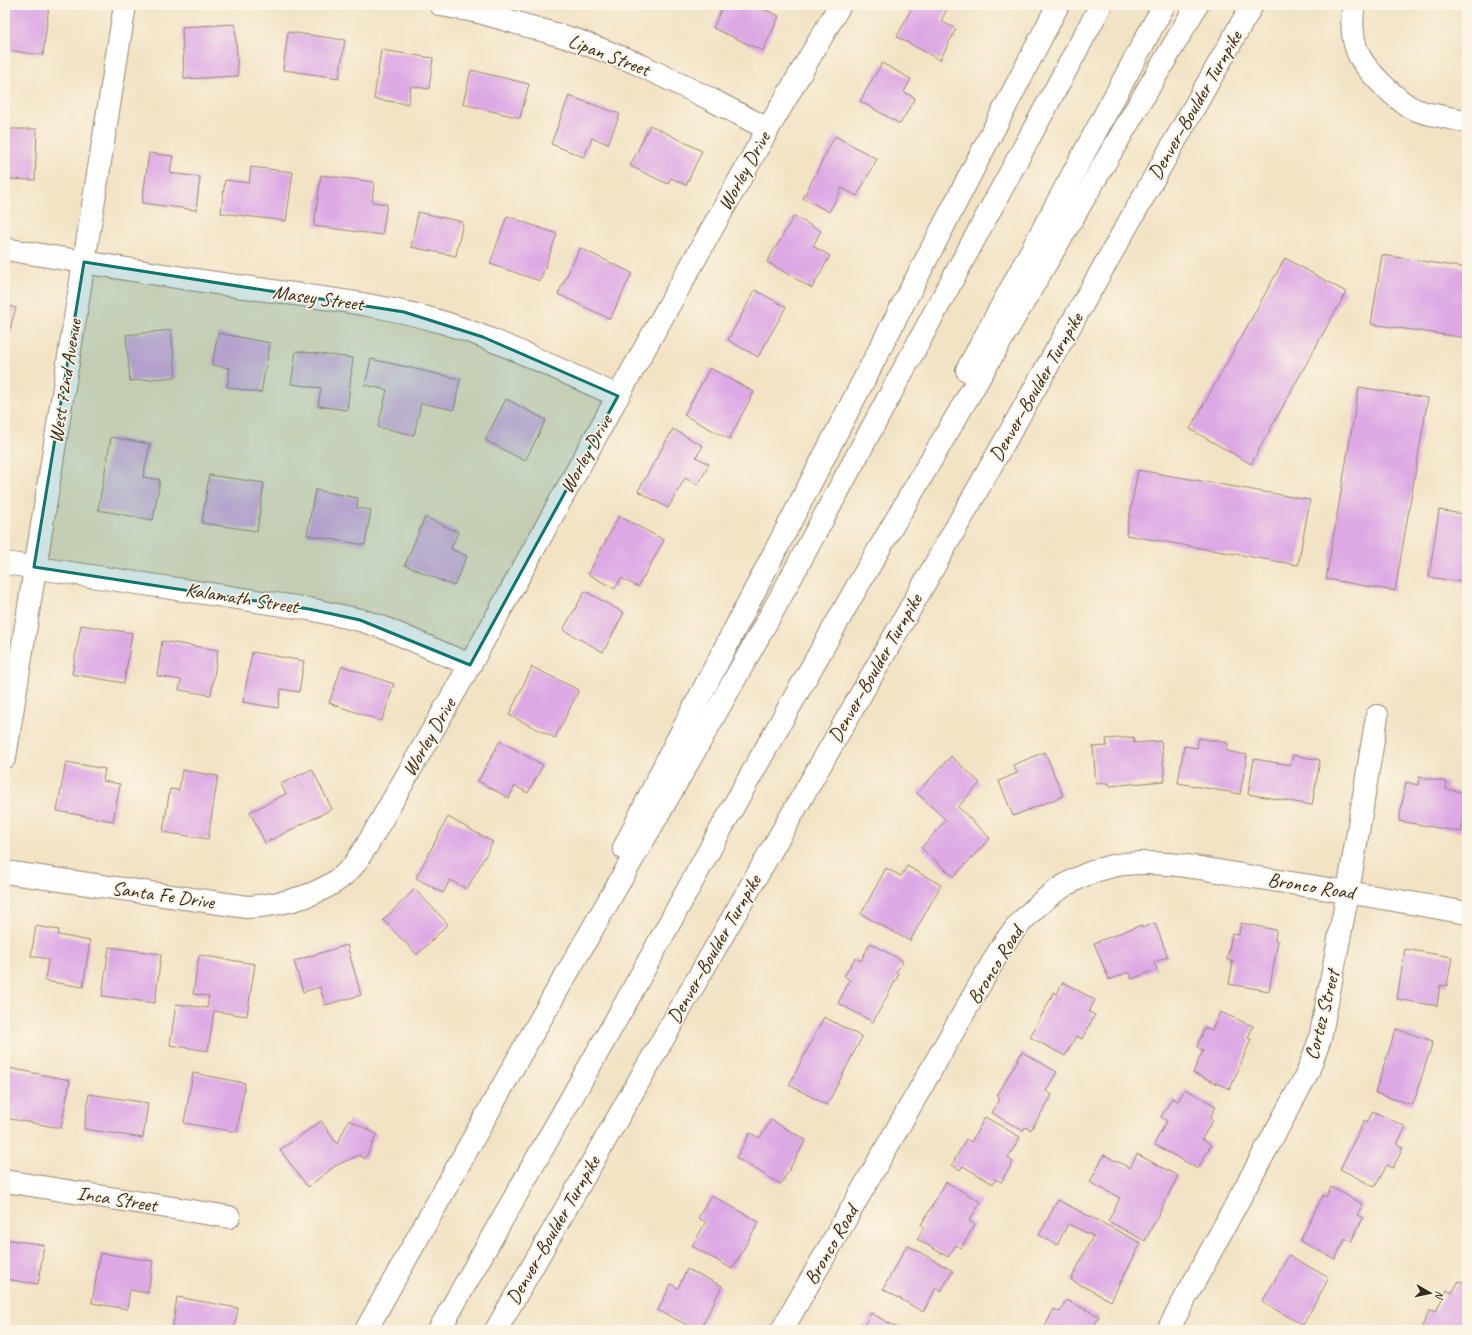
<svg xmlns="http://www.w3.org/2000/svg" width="1472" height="1335" viewBox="0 0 1472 1335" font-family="Caveat,sans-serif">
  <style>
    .building { fill: #dda9e5 }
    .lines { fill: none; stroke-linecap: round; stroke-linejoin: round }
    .lane-casing { stroke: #968672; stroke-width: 14 }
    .street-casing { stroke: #968672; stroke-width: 24 }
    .highway-casing { stroke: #968672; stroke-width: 24 }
    .lane { stroke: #fff; stroke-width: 12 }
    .street { stroke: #fff; stroke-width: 22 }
    .highway { stroke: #fff; stroke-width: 22 }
    .marked { fill: #0f766e; fill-opacity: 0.2; stroke: #0f766e; stroke-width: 3; stroke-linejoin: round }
    .labels { text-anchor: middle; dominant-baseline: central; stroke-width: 3.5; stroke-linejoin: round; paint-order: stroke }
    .street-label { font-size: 20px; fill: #3b2a1e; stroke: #fcf5e5 }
  </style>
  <rect width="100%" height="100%" fill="#fcf5e5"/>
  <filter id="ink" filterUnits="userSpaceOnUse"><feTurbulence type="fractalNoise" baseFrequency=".025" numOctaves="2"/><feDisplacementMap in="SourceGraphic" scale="8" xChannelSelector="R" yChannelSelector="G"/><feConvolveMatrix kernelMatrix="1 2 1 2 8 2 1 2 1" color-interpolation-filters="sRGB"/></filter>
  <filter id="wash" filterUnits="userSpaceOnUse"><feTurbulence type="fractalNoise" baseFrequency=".012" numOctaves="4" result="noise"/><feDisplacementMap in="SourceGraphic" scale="16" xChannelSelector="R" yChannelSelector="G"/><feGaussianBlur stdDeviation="0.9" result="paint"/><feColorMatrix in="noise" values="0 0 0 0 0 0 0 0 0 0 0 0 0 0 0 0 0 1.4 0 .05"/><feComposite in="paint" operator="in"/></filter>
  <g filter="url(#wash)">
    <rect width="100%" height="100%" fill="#f2e3c5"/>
    <g id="blocks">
      <!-- building -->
      <g class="building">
        <polygon points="9,5 49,5 43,55 5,50 5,34"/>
        <polygon points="723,5 755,5 779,16 763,51 713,28"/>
        <polygon points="913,5 949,5 941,21 956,29 940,60 897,37"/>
        <polygon points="235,24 238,76 184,79 182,27"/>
        <polygon points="288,32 345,40 339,78 283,70"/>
        <polygon points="381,50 433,58 429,89 411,86 408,104 374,99"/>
        <polygon points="882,63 911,79 904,92 915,98 900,124 860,101"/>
        <polygon points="471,70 529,84 520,118 463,104"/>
        <polygon points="569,96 620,114 608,144 592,138 584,157 551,144"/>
        <polygon points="650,125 702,151 686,185 671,178 668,184 630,166"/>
        <polygon points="10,129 37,129 35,180 5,179 5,144 9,144"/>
        <polygon points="835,136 877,159 857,196 842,188 829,212 803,198"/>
        <polygon points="149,153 173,156 170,173 200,177 196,210 142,203"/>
        <polygon points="251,167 293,172 286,221 221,213 225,180 249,183"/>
        <polygon points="321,175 374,182 372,202 387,204 382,235 314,226"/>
        <polygon points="418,212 463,222 456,256 411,247"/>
        <polygon points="507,216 557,234 540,281 490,264"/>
        <polygon points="794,216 821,231 813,246 830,256 812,288 767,262"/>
        <polygon points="580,248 632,273 610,319 558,294"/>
        <polygon points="1382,255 1467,268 1467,338 1371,324"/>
        <polygon points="1285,258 1346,292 1251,464 1190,429"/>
        <polygon points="755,290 786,307 758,357 728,340"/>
        <polygon points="5,305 16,308 5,346"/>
        <polygon points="171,330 176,377 130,381 126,335"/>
        <polygon points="218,333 270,343 261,393 227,387 230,368 212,365"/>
        <polygon points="296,351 353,358 347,410 318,406 321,388 291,384"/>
        <polygon points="371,359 460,379 454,410 421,403 414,435 378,427 387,390 365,385"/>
        <polygon points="710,368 754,392 729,439 684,415"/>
        <polygon points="1359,387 1428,398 1395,591 1326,579"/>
        <polygon points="506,399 546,420 525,461 485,440"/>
        <polygon points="673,429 703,446 696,457 709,464 698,485 685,478 668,508 638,491"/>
        <polygon points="111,437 150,444 143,477 160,480 153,520 98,510"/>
        <polygon points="1138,470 1310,500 1298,565 1126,535"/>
        <polygon points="209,475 264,483 257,531 202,523"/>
        <polygon points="315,490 358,498 357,508 371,510 365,545 307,535"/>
        <polygon points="1439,510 1467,515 1467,583 1429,577"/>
        <polygon points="619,516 664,540 638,587 621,578 615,589 588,574"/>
        <polygon points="425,517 458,532 451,549 467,556 454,586 405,565"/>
        <polygon points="585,591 624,613 603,652 563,630"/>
        <polygon points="81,625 132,633 124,683 72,674"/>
        <polygon points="162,641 218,650 211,695 179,690 181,680 157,676"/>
        <polygon points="252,652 304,661 299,692 281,689 278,708 243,702"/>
        <polygon points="342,666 394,684 382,721 329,703"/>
        <polygon points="532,667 579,690 555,738 509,715"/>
        <polygon points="1134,737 1134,743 1161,741 1165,781 1109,786 1109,783 1096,784 1093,747 1107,746 1106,739"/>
        <polygon points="1199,738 1228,743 1227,751 1247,755 1240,794 1178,783 1184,746 1197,748"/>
        <polygon points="500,741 543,765 528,793 515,786 509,798 478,781"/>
        <polygon points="1045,752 1063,796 1013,816 999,781 1017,773 1013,765"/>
        <polygon points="1293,755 1320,760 1312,805 1248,794 1254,759 1291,765"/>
        <polygon points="951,756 980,783 958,807 990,838 954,877 921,848 946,820 917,793"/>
        <polygon points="66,762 105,769 103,781 120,784 113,821 57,811"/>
        <polygon points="312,769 332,809 265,843 250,812 286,794 281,784"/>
        <polygon points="182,770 218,776 208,839 163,832 170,789 179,790"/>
        <polygon points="1419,777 1447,782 1446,789 1467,793 1461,832 1399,821 1406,782 1418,785"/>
        <polygon points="448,817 493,842 467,889 450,880 443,893 416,878"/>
        <polygon points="907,866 941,885 910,941 861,914 886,868 901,876"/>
        <polygon points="415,889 448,924 417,955 383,920"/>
        <polygon points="1155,923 1168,957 1154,962 1157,969 1132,979 1129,972 1109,980 1094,943 1141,925 1142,928"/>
        <polygon points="1241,923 1276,930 1275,941 1278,941 1269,991 1229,984 1233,962 1227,960 1232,933 1239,935"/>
        <polygon points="36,926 59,930 58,935 90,941 83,987 45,981 48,959 31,956"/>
        <polygon points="870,943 903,961 896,973 899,974 873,1022 838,1003 850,980 844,976 855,958 861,961"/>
        <polygon points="347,945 361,995 325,1005 320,987 303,992 294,961"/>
        <polygon points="109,947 161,954 155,1003 102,996"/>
        <polygon points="1405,949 1452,957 1447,986 1440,985 1437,1006 1397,999"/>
        <polygon points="199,955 255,964 247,1016 214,1011 208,1051 170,1045 176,1004 207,1008 209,996 193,994"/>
        <polygon points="1063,982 1095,1000 1089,1012 1095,1015 1082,1039 1076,1036 1065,1056 1030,1037 1054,992 1057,994"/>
        <polygon points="1220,1012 1253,1026 1248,1038 1251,1039 1230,1089 1193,1073 1203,1050 1197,1047 1205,1027 1212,1030"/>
        <polygon points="824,1017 862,1037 827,1105 789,1085"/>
        <polygon points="1396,1029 1433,1041 1413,1105 1375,1093"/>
        <polygon points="1022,1052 1057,1072 1046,1091 1052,1095 1031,1130 1025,1127 1023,1131 992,1113 1000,1097 997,1096"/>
        <polygon points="9,1068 70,1080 61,1128 5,1118 5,1089"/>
        <polygon points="193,1073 245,1083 237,1132 184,1123"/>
        <polygon points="1185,1089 1216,1106 1210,1118 1213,1120 1202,1139 1211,1145 1198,1169 1154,1144 1167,1121 1161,1117 1172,1098 1178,1101"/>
        <polygon points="89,1094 148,1103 143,1138 84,1129"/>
        <polygon points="1373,1111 1406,1127 1397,1144 1403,1148 1393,1168 1387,1165 1375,1187 1340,1169 1364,1121 1367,1123"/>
        <polygon points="985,1117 1020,1137 1008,1158 1013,1162 1001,1182 996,1179 993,1184 963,1166 960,1170 952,1165 966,1139 971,1142"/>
        <polygon points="349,1120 377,1134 365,1159 359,1155 335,1166 308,1187 280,1150 321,1121 337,1144"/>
        <polygon points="771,1120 806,1140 781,1184 736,1158 750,1133 760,1138"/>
        <polygon points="1137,1154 1178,1176 1145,1241 1108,1221 1120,1198 1090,1182 1104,1155 1130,1168"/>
        <polygon points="946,1182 981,1202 969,1221 975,1225 961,1248 956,1245 948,1257 917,1239 924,1227 921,1225"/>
        <polygon points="1331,1187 1363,1204 1357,1215 1363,1218 1351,1242 1345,1239 1335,1259 1300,1241 1323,1195 1326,1197"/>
        <polygon points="711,1195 759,1222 732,1269 692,1246 706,1222 698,1218"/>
        <polygon points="1058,1200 1141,1243 1111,1301 1071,1280 1093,1236 1068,1224 1057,1245 1039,1235"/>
        <polygon points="5,1239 44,1245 38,1284 5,1279"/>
        <polygon points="907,1245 953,1271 941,1291 936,1288 923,1312 883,1289"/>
        <polygon points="100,1253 153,1261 148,1293 130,1290 127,1309 92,1303"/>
        <polygon points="1289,1255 1329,1278 1303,1325 1262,1302"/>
        <polygon points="687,1269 722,1286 700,1330 697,1330 658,1310 671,1284 678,1288"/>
        <polygon points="1459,1281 1467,1285 1467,1330 1420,1330 1430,1310 1435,1312 1447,1290 1452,1293"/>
        <polygon points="177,1297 238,1308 234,1330 172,1330"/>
        <polygon points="1066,1300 1099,1316 1093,1328 1098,1330 1043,1330 1054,1309 1060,1312"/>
        <polygon points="871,1313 902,1330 862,1330"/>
      </g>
    </g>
  </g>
  <g filter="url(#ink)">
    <use href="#blocks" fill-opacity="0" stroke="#968672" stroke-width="1"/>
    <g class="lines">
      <!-- lane casing -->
      <g class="lane-casing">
        <polyline id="lane" points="1467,5 1467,7"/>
      </g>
      <!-- street casing -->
      <g class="street-casing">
        <g id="street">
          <polyline points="441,5 479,12 576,40 634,62 708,98 768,129"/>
          <path d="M1354,5C1351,20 1352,39 1358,53C1365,70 1399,103 1416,110C1433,116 1450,118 1467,121"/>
          <path d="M5,249C85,262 164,276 244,287C311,297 380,303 445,323C504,342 561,371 618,396"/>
          <polyline points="5,563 309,609 360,620 382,627 470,665"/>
          <polyline points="5,757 125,5"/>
          <path d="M5,872L247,907C283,905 327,895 352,867C357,861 361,853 366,847L470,665L618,396L768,129L840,5"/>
          <polyline points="5,1181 229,1217"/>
          <path d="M782,1330L1002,946C1029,908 1065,877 1112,866C1154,857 1210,870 1253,877C1324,888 1396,900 1467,913"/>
          <polyline points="1168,1330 1307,1074 1320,1039 1348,892 1377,716"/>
        </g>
      </g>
      <!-- highway casing -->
      <g class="highway-casing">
        <g id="highway">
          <polyline points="967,370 1164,5"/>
          <polyline points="624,848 669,756 1058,5"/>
          <polyline points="366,1330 520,1055 694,752 780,598 1101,5"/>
          <polyline points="439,1330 625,1004 738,798 858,585 1197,5"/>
          <polyline points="496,1330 911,607 1252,5"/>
        </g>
      </g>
      <!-- lane -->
      <use href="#lane" class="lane"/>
      <!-- street -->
      <use href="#street" class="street"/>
      <!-- highway -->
      <use href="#highway" class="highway"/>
    </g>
  </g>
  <!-- marked area -->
  <path class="marked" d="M84,262L404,312L483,337L618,396L470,665L360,620L309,609L34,567Z"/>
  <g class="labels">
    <!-- street labels -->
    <g class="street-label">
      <text transform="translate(609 55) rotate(21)">Lipan Street</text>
      <text transform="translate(1195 105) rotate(-60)">Denver–Boulder Turnpike</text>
      <text transform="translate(744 171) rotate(-61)">Worley Drive</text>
      <text transform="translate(318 298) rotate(8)">Masey Street</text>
      <text transform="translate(65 381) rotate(-81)">West 72nd Avenue</text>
      <text transform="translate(1036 387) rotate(-60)">Denver–Boulder Turnpike</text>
      <text transform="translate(586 454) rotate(-61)">Worley Drive</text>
      <text transform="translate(242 598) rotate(9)">Kalamath Street</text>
      <text transform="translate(875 668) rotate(-60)">Denver–Boulder Turnpike</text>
      <text transform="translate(429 737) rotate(-60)">Worley Drive</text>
      <text transform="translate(1311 886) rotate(9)">Bronco Road</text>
      <text transform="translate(163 895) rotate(8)">Santa Fe Drive</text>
      <text transform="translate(714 949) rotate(-60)">Denver–Boulder Turnpike</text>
      <text transform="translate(995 965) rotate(-58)">Bronco Road</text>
      <text transform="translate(1322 1015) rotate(-76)">Cortez Street</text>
      <text transform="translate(117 1199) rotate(9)">Inca Street</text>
      <text transform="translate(553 1230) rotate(-60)">Denver–Boulder Turnpike</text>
      <text transform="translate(831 1245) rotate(-60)">Bronco Road</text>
    </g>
  </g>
  <!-- margin -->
  <rect width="1472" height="1335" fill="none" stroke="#fcf5e5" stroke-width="20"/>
  <!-- north arrow -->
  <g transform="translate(1430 1293) rotate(99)" stroke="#fcf5e5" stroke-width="3" paint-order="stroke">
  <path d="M0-3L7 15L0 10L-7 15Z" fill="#3b2a1e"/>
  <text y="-6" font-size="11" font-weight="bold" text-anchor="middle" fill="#3b2a1e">N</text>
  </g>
</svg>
